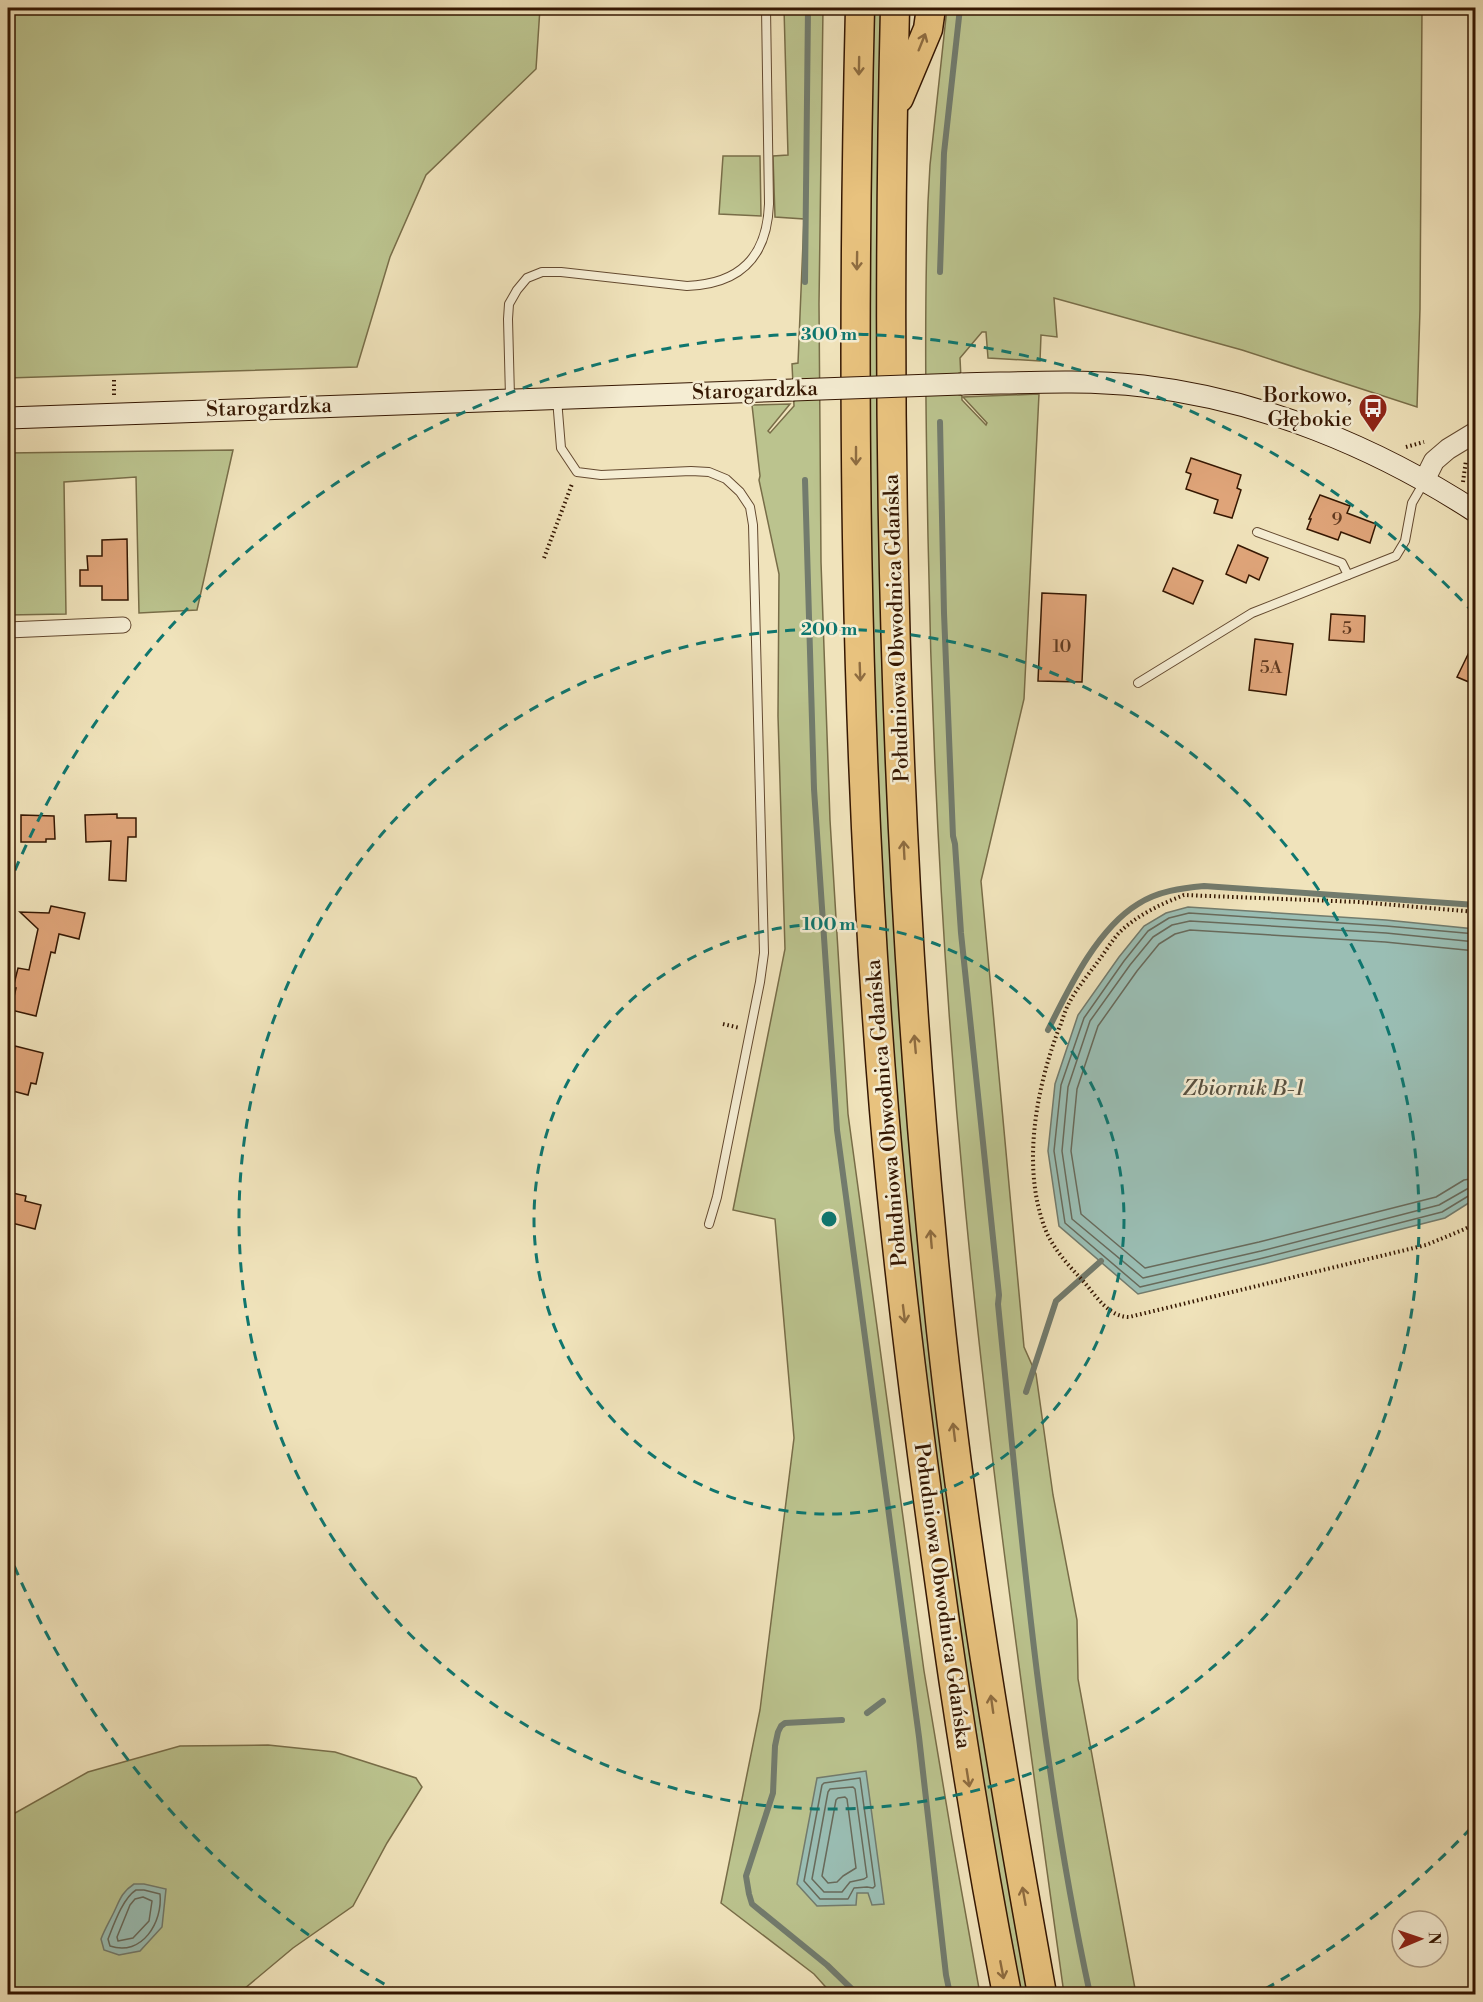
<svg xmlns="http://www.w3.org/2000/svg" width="1483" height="2002" viewBox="0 0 1483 2002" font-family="'Libre Bodoni',serif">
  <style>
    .green { fill: #bbc38e; stroke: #786d48; stroke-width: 1.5 }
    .water { fill: #9abeb4; stroke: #727b6d; stroke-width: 1.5 }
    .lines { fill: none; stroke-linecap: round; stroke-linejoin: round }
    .shore { stroke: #686a5b; stroke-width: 1.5 }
    .stream { stroke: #727b6d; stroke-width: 6 }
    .building { fill: #e0a57a; stroke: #351702; stroke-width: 1.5 }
    .service-casing { stroke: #644a30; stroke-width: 10 }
    .minor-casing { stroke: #644a30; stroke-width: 17 }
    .tertiary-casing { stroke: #644a30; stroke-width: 22 }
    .secondary-casing { stroke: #351702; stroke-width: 23 }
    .motorway-casing { stroke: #351702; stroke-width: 31 }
    .path { stroke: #351702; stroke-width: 4; stroke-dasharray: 1.5 3; stroke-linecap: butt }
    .service { stroke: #f5edd3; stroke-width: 8 }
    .minor { stroke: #f5edd3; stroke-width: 15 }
    .tertiary { stroke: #f5edd3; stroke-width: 20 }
    .secondary { stroke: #f5edd3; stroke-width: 21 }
    .motorway { stroke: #e8c27e; stroke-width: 28 }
    .secondary-bridge-casing { stroke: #351702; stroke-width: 23; stroke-linecap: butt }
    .secondary-bridge { stroke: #f5edd3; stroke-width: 21 }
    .oneway { stroke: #8e6c40 }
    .ring { fill: none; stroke: #0f766e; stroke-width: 3; stroke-dasharray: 10 8 }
    .labels { text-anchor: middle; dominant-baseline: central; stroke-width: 5; stroke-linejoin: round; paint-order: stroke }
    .number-label { font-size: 18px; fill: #603a20 }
    .street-label { font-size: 21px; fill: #351702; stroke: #f5edd3 }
    .poi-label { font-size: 21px; fill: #351702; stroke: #f5edd3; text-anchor: end }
    .water-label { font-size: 22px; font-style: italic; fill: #585140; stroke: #f5edd3 }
    .centre { fill: #0f766e; stroke: #f5edd3; stroke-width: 3 }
    .ring-label { font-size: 18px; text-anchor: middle; font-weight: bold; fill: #0f766e; stroke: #f5edd3; stroke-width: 5; stroke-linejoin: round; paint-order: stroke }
  </style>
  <rect width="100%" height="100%" fill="#f0e3bb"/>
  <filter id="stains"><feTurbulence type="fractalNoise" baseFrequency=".00333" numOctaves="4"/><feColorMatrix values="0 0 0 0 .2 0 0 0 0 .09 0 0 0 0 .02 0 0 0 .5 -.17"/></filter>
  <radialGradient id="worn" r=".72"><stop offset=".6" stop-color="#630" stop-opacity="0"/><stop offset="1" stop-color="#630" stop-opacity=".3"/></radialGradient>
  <!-- green -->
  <g class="green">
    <polygon points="8,8 540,8 536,69 426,175 390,257 357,367 8,378"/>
    <polygon points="784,8 823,8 819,304 821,562 830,820 848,1114 924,1671 952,1838 980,1994 832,1994 814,1974 721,1903 760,1710 794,1438 775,1219 733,1210 785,949 778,716 779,574 759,480 760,476 752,405 790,404 768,431 770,433 794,406 792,364 798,363 804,219 775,217 773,156 788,155"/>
    <polygon points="871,8 884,8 887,744 1031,1994 1017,1994 989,1839 920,1356 886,990 867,499"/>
    <path d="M947,8H1422L1420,309L1417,407L1242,350L1054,298L1057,337L1041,335L1040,361L988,358L986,332H982L960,358L962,400L986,425L987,423L963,397L1039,394L1024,699L981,881L1024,1347L1036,1374L1053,1495L1077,1620L1078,1679L1136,1994H1064C1028,1732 990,1469 965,1205C944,983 932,760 928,537C926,426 924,314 928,202L930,165Z"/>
    <polygon points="723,156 760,156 761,216 719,214"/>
    <polygon points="233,450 197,610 139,613 136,477 64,482 66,614 8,615 8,453"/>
    <polygon points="268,1745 335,1752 416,1778 422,1787 387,1843 353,1906 293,1948 238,1994 8,1994 8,1817 88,1772 180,1746"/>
  </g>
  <!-- water -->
  <g class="water">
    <polygon points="1188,907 1386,920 1475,929 1475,1199 1445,1218 1264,1264 1138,1294 1059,1226 1048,1151 1055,1084 1078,1015 1119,957 1144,926 1166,913"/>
    <polygon points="866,1771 884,1904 872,1905 868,1893 857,1893 856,1905 817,1906 797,1884 817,1778"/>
    <path d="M134,1884H144L166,1889L162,1927L140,1951L119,1955L104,1950L101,1939C104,1931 108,1924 112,1916C119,1903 120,1893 134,1884Z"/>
  </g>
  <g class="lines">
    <!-- shore -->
    <g class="shore">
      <polyline points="1476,934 1386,926 1189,913 1169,918 1148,931 1124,961 1084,1018 1061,1085 1054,1151 1065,1223 1140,1287 1263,1258 1442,1212 1470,1195 1476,1194"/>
      <polyline points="1476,942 1386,933 1190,921 1172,925 1153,937 1130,965 1090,1021 1068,1087 1062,1151 1072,1219 1143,1278 1261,1251 1439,1205 1467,1189 1476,1187"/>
      <polyline points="1476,951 1385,942 1190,930 1175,934 1159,944 1137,971 1098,1026 1077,1089 1071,1151 1081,1214 1145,1268 1259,1242 1436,1197 1464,1180 1476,1178"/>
      <polygon points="860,1778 875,1886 873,1888 867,1887 854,1888 848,1899 820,1899 804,1881 822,1785 824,1783"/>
      <polygon points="853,1787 855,1789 867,1877 864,1879 850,1882 842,1892 824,1892 812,1879 828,1792 830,1789"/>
      <polygon points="845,1797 847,1799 856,1868 843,1876 837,1882 828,1883 822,1876 836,1800 838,1798"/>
      <path d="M136,1890H144L160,1894C163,1922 142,1957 110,1946L108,1939C114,1924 123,1898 136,1890Z"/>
      <polygon points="143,1897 152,1901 149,1921 133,1938 118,1941 117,1937 130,1905 135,1899"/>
    </g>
    <!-- stream -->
    <g class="stream">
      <polyline points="940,272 944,153 960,8"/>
      <polyline points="805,282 808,8"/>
      <path d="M940,422L944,613L953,836L955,844L961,933L999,1295L998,1304C1021,1533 1041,1769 1090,1994"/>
      <polyline points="805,480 814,789 837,1130 919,1737 946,1975 950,1994"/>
      <path d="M1048,1030C1069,988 1097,929 1138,904C1158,891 1182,888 1204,886L1476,905"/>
      <polyline points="1026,1392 1056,1301 1101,1261"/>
      <polyline points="867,1713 883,1701"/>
      <polyline points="842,1720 785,1723 781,1726 778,1732 775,1746 773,1793 746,1876 749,1894 752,1904 827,1965 857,1994"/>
    </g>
  </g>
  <!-- building -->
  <g class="building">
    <polygon points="1191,458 1241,475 1237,488 1241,490 1232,518 1214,513 1218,500 1186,489 1191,474 1186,472"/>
    <polygon points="1320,495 1350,506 1347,513 1376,524 1370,543 1341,532 1338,540 1307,529 1311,519 1309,519"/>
    <polygon points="127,539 128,600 102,600 102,586 80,586 80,570 88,570 87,556 102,556 102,540"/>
    <polygon points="1238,545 1268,558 1259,580 1249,575 1246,583 1226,574"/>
    <polygon points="1173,568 1203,581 1193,604 1163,591"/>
    <polygon points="1042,593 1086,595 1082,682 1038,681"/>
    <polygon points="1331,614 1365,616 1364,642 1329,640"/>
    <polygon points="1476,638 1476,685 1457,677"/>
    <polygon points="1255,639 1293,644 1286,695 1249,690"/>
    <polygon points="117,814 117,818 136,818 136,837 128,837 126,881 109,880 111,841 86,842 85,815"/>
    <polygon points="21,815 54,816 55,839 46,839 46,842 21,842"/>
    <polygon points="51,906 85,913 79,939 59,934 55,953 51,952 36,1016 11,1010 16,988 13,988 18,968 29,970 38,929 20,912 49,913"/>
    <polygon points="15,1046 43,1053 36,1084 31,1083 28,1095 9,1090 12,1078 8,1077"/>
    <polygon points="8,1192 26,1196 25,1201 41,1205 35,1229 8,1222"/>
  </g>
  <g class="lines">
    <!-- service casing -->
    <g class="service-casing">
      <g id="service">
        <path d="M510,397L508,319L509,304L517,290L527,278L542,272H561L687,286C740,284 767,257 769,204L766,8"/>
        <polyline points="557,399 561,448 577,472 601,475 691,471 709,472 726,479 740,492 750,507 753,525 764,953 760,982 717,1197 709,1224"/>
        <polyline points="1257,532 1342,563 1348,575"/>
        <polyline points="1138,683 1252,613 1396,556 1405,541 1412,503 1423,484"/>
      </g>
    </g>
    <!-- minor casing -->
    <g class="minor-casing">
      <polyline id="minor" points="8,630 123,625"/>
    </g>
    <!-- tertiary casing -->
    <g class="tertiary-casing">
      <polyline id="tertiary" points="1424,481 1434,461 1448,449 1476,432"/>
    </g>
    <!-- secondary casing -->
    <g class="secondary-casing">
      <g id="secondary">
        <path d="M961,384C1022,383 1083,379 1143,386C1262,400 1376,447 1476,512"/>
        <polyline points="8,418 793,390"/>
      </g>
    </g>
    <!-- motorway casing -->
    <g class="motorway-casing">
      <g id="motorway">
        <path d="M860,8C851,375 854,744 884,1110C897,1267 917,1423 939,1579C958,1718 980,1856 1007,1994"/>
        <path d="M895,8C885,419 893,831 932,1240C955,1493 997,1745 1042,1994"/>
        <polyline points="899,98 928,29 931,8"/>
      </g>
    </g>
    <!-- path -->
    <g class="path">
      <polyline points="114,380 114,395"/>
      <polyline points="1406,447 1424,442"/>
      <polyline points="1463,482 1466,460"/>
      <polyline points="544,558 572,484"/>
      <path d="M1476,912L1359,902L1184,895C1161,904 1135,916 1118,934C1111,942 1105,952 1099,960C1089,974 1076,989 1068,1005C1064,1013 1062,1022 1058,1031C1036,1090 1021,1169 1046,1231C1054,1250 1070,1267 1084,1282C1096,1296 1109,1317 1129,1317L1426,1245L1465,1229L1476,1223"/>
      <polyline points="723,1024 740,1028"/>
    </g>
    <!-- service -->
    <use href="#service" class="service"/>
    <!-- minor -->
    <use href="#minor" class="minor"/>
    <!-- tertiary -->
    <use href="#tertiary" class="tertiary"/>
    <!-- secondary -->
    <use href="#secondary" class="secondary"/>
    <!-- motorway -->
    <use href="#motorway" class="motorway"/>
    <!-- secondary-bridge casing -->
    <g class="secondary-bridge-casing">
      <polyline id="secondary-bridge" points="793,390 961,384"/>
    </g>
    <!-- secondary-bridge -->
    <use href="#secondary-bridge" class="secondary-bridge"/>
  </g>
  <!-- one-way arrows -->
  <defs><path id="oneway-shaft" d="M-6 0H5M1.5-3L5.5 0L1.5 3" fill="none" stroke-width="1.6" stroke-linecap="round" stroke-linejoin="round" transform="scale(1.5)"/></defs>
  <g class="oneway">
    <use href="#oneway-shaft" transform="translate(922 42) rotate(-68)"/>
    <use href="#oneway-shaft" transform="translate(859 66) rotate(91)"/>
    <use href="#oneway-shaft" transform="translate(857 261) rotate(91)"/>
    <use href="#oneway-shaft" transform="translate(856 456) rotate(90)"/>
    <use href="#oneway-shaft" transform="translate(860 672) rotate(88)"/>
    <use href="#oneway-shaft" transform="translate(904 850) rotate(-93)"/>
    <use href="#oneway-shaft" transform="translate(915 1044) rotate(-95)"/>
    <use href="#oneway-shaft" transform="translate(931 1239) rotate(-95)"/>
    <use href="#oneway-shaft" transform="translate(904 1314) rotate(83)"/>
    <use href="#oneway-shaft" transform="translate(954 1432) rotate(-97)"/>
    <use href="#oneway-shaft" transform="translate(992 1704) rotate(-98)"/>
    <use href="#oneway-shaft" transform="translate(968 1778) rotate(81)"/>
    <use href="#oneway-shaft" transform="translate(1024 1896) rotate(-100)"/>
    <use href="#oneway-shaft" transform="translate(1002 1970) rotate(79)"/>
  </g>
  <!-- distance rings -->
  <g class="ring">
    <circle cx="829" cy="1219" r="295"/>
    <circle cx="829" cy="1219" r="590"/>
    <path d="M1471 1828A885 885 0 0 1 1258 1993M400 1993A885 885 0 0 1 8 1551M8 887A885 885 0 0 1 1471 610"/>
  </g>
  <!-- icons -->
  <defs>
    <g id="bus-pin" transform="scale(1.5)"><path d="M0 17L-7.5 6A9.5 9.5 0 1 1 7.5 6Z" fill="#8f2418" stroke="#f5edd3"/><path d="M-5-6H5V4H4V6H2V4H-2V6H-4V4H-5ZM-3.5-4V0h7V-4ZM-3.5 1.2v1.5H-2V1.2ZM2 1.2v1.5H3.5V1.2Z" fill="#fff"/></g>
  </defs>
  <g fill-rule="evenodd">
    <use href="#bus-pin" x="1373" y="408"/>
  </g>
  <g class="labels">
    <!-- number labels -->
    <g class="number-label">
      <text x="1337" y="519">9</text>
      <text x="1347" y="628">5</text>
      <text x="1062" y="646">10</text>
      <text x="1271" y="667">5A</text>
    </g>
    <!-- street labels -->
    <g class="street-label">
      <text transform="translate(755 391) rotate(-2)">Starogardzka</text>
      <text transform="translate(269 408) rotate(-2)">Starogardzka</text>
      <text transform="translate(897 628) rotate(-92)">Południowa Obwodnica Gdańska</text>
      <text transform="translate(887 1113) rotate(-95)">Południowa Obwodnica Gdańska</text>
      <text transform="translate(942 1596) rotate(82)">Południowa Obwodnica Gdańska</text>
    </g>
    <!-- poi labels -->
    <g class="poi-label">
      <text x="1352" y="396">Borkowo,<tspan x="1352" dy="24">Głębokie</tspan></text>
    </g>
    <!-- water labels -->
    <g class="water-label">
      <text x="1243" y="1088">Zbiornik B-1</text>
    </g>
  </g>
  <circle cx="829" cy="1219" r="9" class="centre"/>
  <g class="ring-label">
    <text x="829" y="340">300 m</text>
    <text x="829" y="635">200 m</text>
    <text x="829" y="930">100 m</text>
  </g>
  <!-- margin -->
  <rect width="1483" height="2002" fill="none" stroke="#f0e3bb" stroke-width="30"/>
  <rect x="9" y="9" width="1465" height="1984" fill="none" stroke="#351702" stroke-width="3"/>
  <rect x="15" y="15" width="1453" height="1972" fill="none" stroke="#351702" stroke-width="1.5"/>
  <!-- north arrow -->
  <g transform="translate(1420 1939) rotate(88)"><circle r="28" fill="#f5edd3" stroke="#a8977f" stroke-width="1.5"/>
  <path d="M0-4.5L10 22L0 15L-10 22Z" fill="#8f2418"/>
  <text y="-9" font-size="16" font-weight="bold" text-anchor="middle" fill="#351702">N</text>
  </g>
  <rect width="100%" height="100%" filter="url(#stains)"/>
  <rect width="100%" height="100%" fill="url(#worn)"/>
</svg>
